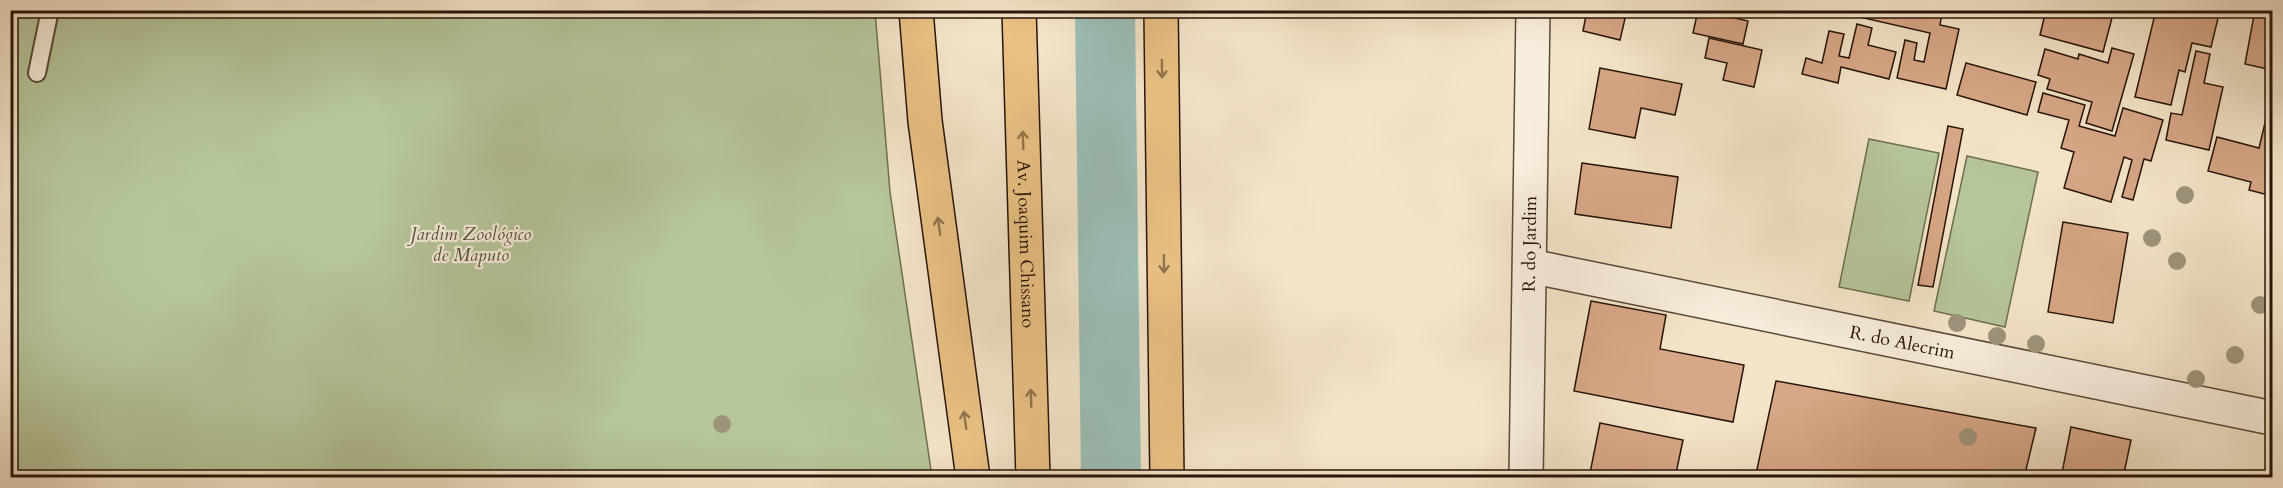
<svg xmlns="http://www.w3.org/2000/svg" width="2283" height="488" viewBox="0 0 2283 488" font-family="Cardo,serif">
  <style>
    .green { fill: #b6c69b; stroke: #6e6d52; stroke-width: 1.5 }
    .lines { fill: none; stroke-linecap: round; stroke-linejoin: round }
    .river { stroke: #9cbfb7; stroke-width: 60 }
    .building { fill: #d8a787; stroke: #261409; stroke-width: 1.5 }
    .lane-casing { stroke: #5a4839; stroke-width: 20 }
    .street-casing { stroke: #5a4839; stroke-width: 36 }
    .primary-casing { stroke: #261409; stroke-width: 36 }
    .highway-casing { stroke: #261409; stroke-width: 36 }
    .lane { stroke: #f8eedd; stroke-width: 16 }
    .street { stroke: #f8eedd; stroke-width: 33 }
    .primary { stroke: #eac285; stroke-width: 33 }
    .highway { stroke: #eac285; stroke-width: 33 }
    .tree { fill: #9e947c }
    .oneway { stroke: #92744d }
    .labels { text-anchor: middle; dominant-baseline: central; stroke-width: 4.5; stroke-linejoin: round; paint-order: stroke }
    .park-label { font-size: 18px; font-style: italic; fill: #58523c; stroke: #f8eedd }
    .street-label { font-size: 18px; fill: #261409; stroke: #f8eedd }
  </style>
  <rect width="100%" height="100%" fill="#f4e5ca"/>
  <filter id="stains"><feTurbulence type="fractalNoise" baseFrequency=".00333" numOctaves="4"/><feColorMatrix values="0 0 0 0 .2 0 0 0 0 .09 0 0 0 0 .02 0 0 0 .5 -.17"/></filter>
  <radialGradient id="worn" r=".72"><stop offset=".6" stop-color="#630" stop-opacity="0"/><stop offset="1" stop-color="#630" stop-opacity=".3"/></radialGradient>
  <!-- green -->
  <g class="green">
    <polygon points="10,11 875,11 890,192 932,477 11,477"/>
    <polygon points="1869,139 1939,153 1909,301 1839,287"/>
    <polygon points="1967,156 2038,172 2005,327 1934,311"/>
  </g>
  <g class="lines">
    <!-- river -->
    <polyline class="river" points="1105,10 1111,478"/>
  </g>
  <!-- building -->
  <g class="building">
    <polygon points="1587,10 1627,10 1620,40 1583,31"/>
    <polygon points="1698,10 1731,10 1730,17 1748,21 1743,44 1693,33"/>
    <polygon points="1866,10 1933,10 1942,13 1940,25 1959,29 1946,89 1897,78 1905,40 1917,43 1914,60 1924,62 1930,33 1864,18"/>
    <polygon points="2046,10 2114,10 2103,52 2040,35"/>
    <polygon points="2156,10 2220,10 2211,47 2192,43 2185,72 2179,70 2171,105 2135,97"/>
    <polygon points="2255,10 2272,10 2272,70 2245,64"/>
    <polygon points="1857,24 1872,28 1868,45 1896,52 1889,79 1841,67 1838,83 1802,74 1806,58 1822,63 1829,31 1844,34 1839,56 1849,58"/>
    <polygon points="1709,38 1762,50 1754,87 1723,80 1727,63 1705,58"/>
    <polygon points="2112,48 2134,54 2112,131 2086,123 2092,102 2047,89 2050,79 2038,75 2045,49 2078,59 2079,54 2108,63"/>
    <polygon points="2196,51 2210,54 2204,83 2223,87 2209,150 2166,140 2171,113 2182,115"/>
    <polygon points="1966,63 2036,82 2027,115 1957,95"/>
    <polygon points="1600,68 1682,84 1675,115 1641,108 1635,138 1589,129"/>
    <polygon points="2043,93 2085,105 2079,126 2115,136 2123,108 2163,120 2151,161 2144,159 2133,200 2122,197 2132,160 2124,157 2111,202 2064,188 2074,152 2061,148 2069,120 2038,112"/>
    <polygon points="2272,94 2272,196 2249,190 2251,182 2208,171 2217,137 2259,148"/>
    <polygon points="1948,126 1963,129 1933,287 1918,285"/>
    <polygon points="1582,163 1678,177 1671,228 1575,214"/>
    <polygon points="2063,222 2128,233 2113,323 2048,312"/>
    <polygon points="1591,301 1666,315 1660,349 1744,365 1733,422 1574,391"/>
    <polygon points="1776,381 2036,428 2024,478 1773,478 1756,474"/>
    <polygon points="1600,423 1683,440 1675,478 1589,478"/>
    <polygon points="2071,427 2131,440 2123,478 2061,478"/>
  </g>
  <g class="lines">
    <!-- lane casing -->
    <g class="lane-casing">
      <polyline id="lane" points="37,73 50,10"/>
    </g>
    <!-- street casing -->
    <g class="street-casing">
      <g id="street">
        <path id="s1" d="M1530,266L2272,418"/>
        <path id="s2" d="M1526,478L1533,10"/>
      </g>
    </g>
    <!-- primary casing -->
    <g class="primary-casing">
      <g id="primary">
        <path id="s3" d="M1019,10L1033,478"/>
        <polyline points="1161,10 1167,478"/>
      </g>
    </g>
    <!-- highway casing -->
    <g class="highway-casing">
      <polyline id="highway" points="916,10 925,121 973,478"/>
    </g>
    <!-- lane -->
    <use href="#lane" class="lane"/>
    <!-- street -->
    <use href="#street" class="street"/>
    <!-- primary -->
    <use href="#primary" class="primary"/>
    <!-- highway -->
    <use href="#highway" class="highway"/>
  </g>
  <!-- trees -->
  <g class="tree">
    <circle cx="2185" cy="195" r="9"/>
    <circle cx="2152" cy="238" r="9"/>
    <circle cx="2177" cy="261" r="9"/>
    <circle cx="2260" cy="305" r="9"/>
    <circle cx="1957" cy="323" r="9"/>
    <circle cx="1997" cy="336" r="9"/>
    <circle cx="2036" cy="344" r="9"/>
    <circle cx="2235" cy="355" r="9"/>
    <circle cx="2196" cy="379" r="9"/>
    <circle cx="722" cy="424" r="9"/>
    <circle cx="1968" cy="437" r="9"/>
  </g>
  <!-- one-way arrows -->
  <defs><path id="oneway-shaft" d="M-6 0H5M1.5-3L5.5 0L1.5 3" fill="none" stroke-width="1.6" stroke-linecap="round" stroke-linejoin="round" transform="scale(1.5)"/></defs>
  <g class="oneway">
    <use href="#oneway-shaft" transform="translate(1162 69) rotate(89)"/>
    <use href="#oneway-shaft" transform="translate(1023 140) rotate(-92)"/>
    <use href="#oneway-shaft" transform="translate(939 226) rotate(-98)"/>
    <use href="#oneway-shaft" transform="translate(1164 264) rotate(89)"/>
    <use href="#oneway-shaft" transform="translate(1031 398) rotate(-92)"/>
    <use href="#oneway-shaft" transform="translate(965 420) rotate(-98)"/>
  </g>
  <g class="labels">
    <!-- park labels -->
    <g class="park-label">
      <text x="471" y="234">Jardim Zoológico<tspan x="471" dy="21">de Maputo</tspan></text>
    </g>
    <!-- street labels -->
    <g class="street-label">
      <text stroke="none"><textPath href="#s3" startOffset="234">Av. Joaquim Chissano</textPath></text>
      <text stroke="none"><textPath href="#s2" startOffset="234">R. do Jardim</textPath></text>
      <text stroke="none"><textPath href="#s1" startOffset="380">R. do Alecrim</textPath></text>
    </g>
  </g>
  <!-- margin -->
  <rect width="2283" height="488" fill="none" stroke="#f4e5ca" stroke-width="36"/>
  <rect x="12" y="12" width="2259" height="464" fill="none" stroke="#261409" stroke-width="3"/>
  <rect x="18" y="18" width="2247" height="452" fill="none" stroke="#261409" stroke-width="1.5"/>
  <rect width="100%" height="100%" filter="url(#stains)"/>
  <rect width="100%" height="100%" fill="url(#worn)"/>
</svg>
